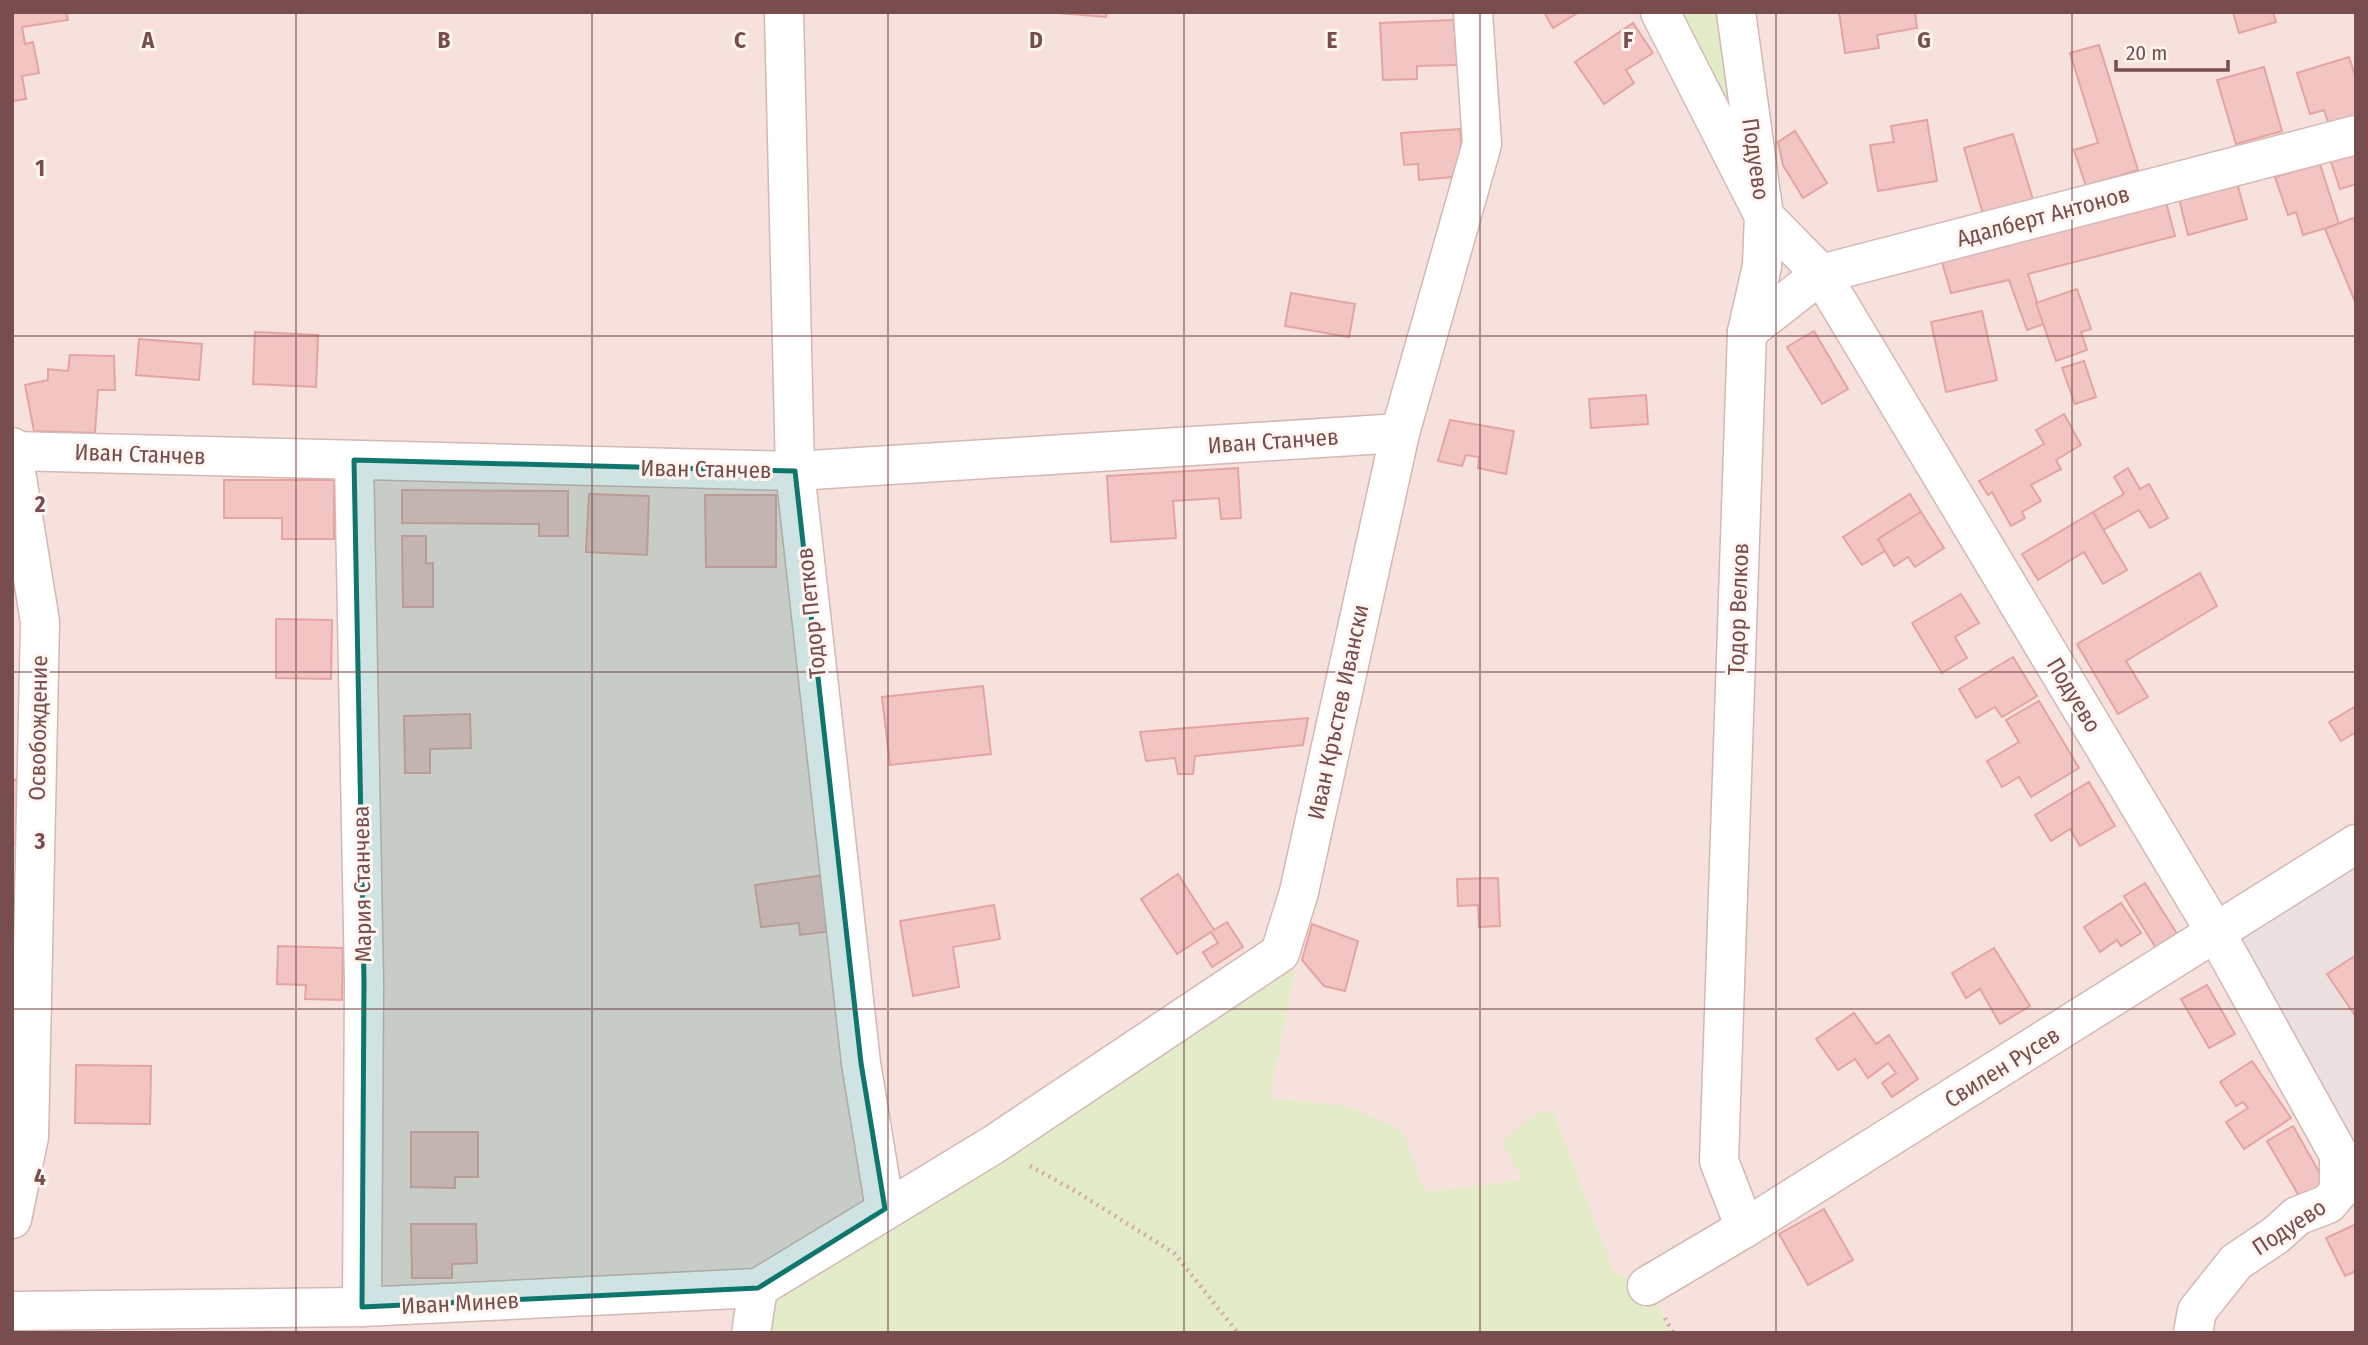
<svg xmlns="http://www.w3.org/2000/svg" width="2368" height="1345" viewBox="0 0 2368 1345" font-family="'Fira Sans Condensed',sans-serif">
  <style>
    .residential { fill: #f6e1dc }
    .industrial { fill: #ece1e0 }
    .green { fill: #e3ebc8 }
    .building { fill: #f2c4c2; stroke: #e5a4a2; stroke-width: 2 }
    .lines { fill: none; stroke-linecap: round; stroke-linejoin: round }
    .minor-casing { stroke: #d4b8b5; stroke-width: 41 }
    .path { stroke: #d8a6a4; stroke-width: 4.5; stroke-dasharray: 2 5; stroke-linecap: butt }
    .minor { stroke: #fff; stroke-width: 38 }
    .marked { fill: #0f766e; fill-opacity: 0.2; stroke: #0f766e; stroke-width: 5; stroke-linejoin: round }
    .grid { fill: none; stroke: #784d4d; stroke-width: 2; stroke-opacity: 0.55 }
    .labels { text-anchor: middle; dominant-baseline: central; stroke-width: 6; stroke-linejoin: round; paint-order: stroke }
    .street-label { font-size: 23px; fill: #784d4d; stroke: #fff5f1 }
    .grid-label { font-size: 23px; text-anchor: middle; font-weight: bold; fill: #784d4d; stroke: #fff5f1; stroke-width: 6; stroke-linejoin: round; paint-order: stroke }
  </style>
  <rect width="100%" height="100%" fill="#fdefea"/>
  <!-- residential -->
  <polygon class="residential" points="12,12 2356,12 2356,844 2216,933 2356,1180 2356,1333 1673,1333 1647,1286 1614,1272 1553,1110 1524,1180 1425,1192 1347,1106 1270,1098 1295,973 751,1333 12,1333"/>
  <!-- industrial -->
  <polygon class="industrial" points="2356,843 2356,1143 2214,931"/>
  <!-- green -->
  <g class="green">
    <polygon points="1660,12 1736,12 1764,216"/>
    <polygon points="1280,953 1295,973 1270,1098 1347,1106 1403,1131 1425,1192 1523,1180 1502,1142 1536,1114 1553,1110 1614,1272 1647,1286 1673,1333 751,1333 758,1288"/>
  </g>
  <!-- building -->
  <g class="building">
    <polygon points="12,12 66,12 68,20 22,27 25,44 33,42 39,73 22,76 26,99 12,101"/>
    <polygon points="1046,12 1107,12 1106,17"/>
    <polygon points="1544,12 1579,12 1553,28"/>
    <polygon points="1839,12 1915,12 1917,28 1877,35 1879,48 1845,53"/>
    <polygon points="2233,12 2273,12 2276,22 2239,33"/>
    <polygon points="1454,20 1457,65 1417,66 1417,79 1383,80 1380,23"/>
    <polygon points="1633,23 1653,53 1626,70 1634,83 1604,104 1575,62"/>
    <polygon points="2099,45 2138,170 2086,186 2074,150 2098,143 2070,53"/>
    <polygon points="2349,57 2356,78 2356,123 2331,131 2324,110 2310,114 2297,73"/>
    <polygon points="2264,67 2282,131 2236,144 2217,80"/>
    <polygon points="1927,120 1937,181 1878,191 1870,145 1894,142 1891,126"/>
    <polygon points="1460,129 1464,176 1419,180 1418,164 1404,165 1401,133"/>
    <polygon points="1795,131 1827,183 1803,198 1783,165 1778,142"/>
    <polygon points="2013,134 2033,200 1983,214 1964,148"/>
    <polygon points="2356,151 2356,184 2340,189 2330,159"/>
    <polygon points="2320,164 2339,224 2303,235 2296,212 2288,215 2275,177"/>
    <polygon points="2237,183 2247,219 2188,235 2179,199"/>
    <polygon points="2166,202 2175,236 2028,274 2044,324 2027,330 2009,280 1951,293 1942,262"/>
    <polygon points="2353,218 2356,224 2356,304 2325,229"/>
    <polygon points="2077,289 2091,329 2081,332 2087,350 2056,361 2036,303"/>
    <polygon points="1291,293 1355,304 1349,337 1285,326"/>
    <polygon points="1982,311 1997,380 1946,392 1931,322"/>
    <polygon points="1814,331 1848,389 1822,404 1787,347"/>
    <polygon points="255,332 318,335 316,387 253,384"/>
    <polygon points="139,339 202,344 199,380 136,375"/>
    <polygon points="70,355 114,356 115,390 98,390 95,433 34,431 25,385 48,380 48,369 68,371"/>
    <polygon points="2084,361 2096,397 2075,404 2062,368"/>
    <polygon points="1646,395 1648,424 1591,428 1589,399"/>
    <polygon points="2064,414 2081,445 2056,460 2061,469 2031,485 2041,501 2022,512 2025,518 2011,526 1992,492 1988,495 1979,481 2044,444 2036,430"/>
    <polygon points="1450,420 1514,431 1506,474 1478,468 1479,457 1466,455 1462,466 1438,461"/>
    <polygon points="1238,468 1241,518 1221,519 1219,498 1173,501 1176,538 1111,542 1107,476"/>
    <polygon points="2128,468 2140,489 2149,484 2168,518 2150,528 2139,510 2103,530 2093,512 2124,494 2114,477"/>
    <polygon points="224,480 334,480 334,539 282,539 282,518 224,518"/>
    <polygon points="402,490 568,491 568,536 539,536 539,524 402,523"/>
    <polygon points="589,494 649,496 647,555 586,552"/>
    <polygon points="1910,494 1921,512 1878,539 1885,551 1862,565 1843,537"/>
    <polygon points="705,495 776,495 776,567 706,567"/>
    <polygon points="1921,512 1944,548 1915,567 1908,557 1894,566 1878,539"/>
    <polygon points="2093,512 2127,570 2103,584 2084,552 2038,580 2022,554"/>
    <polygon points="402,536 426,536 426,564 433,563 433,607 403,607"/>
    <polygon points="2200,573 2217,606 2126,661 2148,697 2118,714 2077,644"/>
    <polygon points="1961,594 1979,623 1955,637 1967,658 1942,673 1912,623"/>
    <polygon points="276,619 332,620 331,679 276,678"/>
    <polygon points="2013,657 2037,696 2002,717 1995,707 1976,718 1959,689"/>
    <polygon points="983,686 991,754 890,765 882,697"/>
    <polygon points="2039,701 2079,768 2031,797 2019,777 2002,787 1987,761 2019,742 2006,720"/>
    <polygon points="2356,706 2356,732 2341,741 2329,722"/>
    <polygon points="470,714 471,748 430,749 430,773 405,773 404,716"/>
    <polygon points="1308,718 1303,745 1195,756 1193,774 1178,774 1175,758 1146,761 1140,732"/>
    <polygon points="12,780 18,780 17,844 12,844"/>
    <polygon points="2089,782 2115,826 2080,846 2070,829 2051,841 2035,815"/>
    <polygon points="1178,874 1214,930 1227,922 1243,947 1212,967 1203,952 1218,943 1211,932 1177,954 1141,899"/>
    <polygon points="825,875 833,931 800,935 799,923 761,927 755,885"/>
    <polygon points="1498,878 1500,926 1479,927 1478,905 1458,906 1457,879"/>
    <polygon points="2145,883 2179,937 2157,950 2124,896"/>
    <polygon points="2121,903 2141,933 2121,946 2117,940 2100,952 2084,927"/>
    <polygon points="994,905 1000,939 953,947 959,987 913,996 900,921"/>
    <polygon points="1312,924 1358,941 1345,991 1324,986 1302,960"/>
    <polygon points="278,946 343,948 342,1000 305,999 306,985 277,984"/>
    <polygon points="1994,948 2030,1006 2000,1024 1980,989 1966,998 1952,973"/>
    <polygon points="2356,955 2356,1017 2327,974"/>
    <polygon points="2207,985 2235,1034 2209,1048 2181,999"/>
    <polygon points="1854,1013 1876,1044 1889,1035 1918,1079 1892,1097 1882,1083 1896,1073 1888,1063 1868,1078 1855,1059 1838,1070 1816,1039"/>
    <polygon points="2252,1061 2291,1118 2244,1149 2226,1122 2248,1108 2243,1102 2236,1106 2220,1082"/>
    <polygon points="76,1065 151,1066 150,1124 75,1123"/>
    <polygon points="2293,1126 2327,1186 2302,1201 2267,1141"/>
    <polygon points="411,1132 478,1132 478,1177 455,1177 455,1188 411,1187"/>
    <polygon points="1824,1209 1853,1260 1808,1285 1779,1234"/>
    <polygon points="411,1224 476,1224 477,1263 452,1264 452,1278 412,1278"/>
    <polygon points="2356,1224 2356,1271 2345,1276 2326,1238"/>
  </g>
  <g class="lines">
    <!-- minor casing -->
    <g class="minor-casing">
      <g id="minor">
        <polyline points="784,12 795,471 861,1063 885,1209"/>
        <polyline points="1660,12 1764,216 1762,266 1747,332 1719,1161 1745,1228"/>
        <polyline points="1736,12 1764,216 1821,274 2216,933 2339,1155 2339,1191 2328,1204 2297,1216 2276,1235 2236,1262 2197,1311 2193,1333"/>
        <polyline points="1747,332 1821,274 2356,135"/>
        <polyline points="12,447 40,622 29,1137 12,1219"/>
        <polyline points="12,451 795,471 1400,433"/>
        <polyline points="354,460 364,982 362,1307"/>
        <polyline points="1647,1286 1745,1228 2356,844"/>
        <polyline points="12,1311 362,1307 758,1288 993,1145 1280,953 1299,892 1400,433 1482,144 1473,12"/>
        <polyline points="751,1333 758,1288"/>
      </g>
    </g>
    <!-- path -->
    <g class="path">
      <polyline points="1030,1166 1077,1192 1174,1253 1238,1333"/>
      <polyline points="1665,1318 1673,1333"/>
    </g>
    <!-- minor -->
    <use href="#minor" class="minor"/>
  </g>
  <!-- marked area -->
  <path class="marked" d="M354,460L795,471L861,1063L885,1209L758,1288L362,1307L364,982Z"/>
  <!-- grid -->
  <path class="grid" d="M296,12V1333M592,12V1333M888,12V1333M1184,12V1333M1480,12V1333M1776,12V1333M2072,12V1333M12,336H2356M12,672H2356M12,1009H2356"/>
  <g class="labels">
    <!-- street labels -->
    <g class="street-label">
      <text transform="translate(1756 159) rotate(82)">Подуево</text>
      <text transform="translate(2043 216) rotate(-15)">Адалберт Антонов</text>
      <text transform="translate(1273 441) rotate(-4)">Иван Станчев</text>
      <text transform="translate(140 454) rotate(2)">Иван Станчев</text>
      <text transform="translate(706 469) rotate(1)">Иван Станчев</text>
      <text transform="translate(1738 609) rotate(-88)">Тодор Велков</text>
      <text transform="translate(811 613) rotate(-96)">Тодор Петков</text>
      <text transform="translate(2074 695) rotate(59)">Подуево</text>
      <text transform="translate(1338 712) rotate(-78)">Иван Кръстев Ивански</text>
      <text transform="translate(38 728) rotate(-89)">Освобождение</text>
      <text transform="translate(362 884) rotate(-91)">Мария Станчева</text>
      <text transform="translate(2002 1067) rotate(-32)">Свилен Русев</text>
      <text transform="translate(2289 1227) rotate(-33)">Подуево</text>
      <text transform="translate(460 1303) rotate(-3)">Иван Минев</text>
    </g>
  </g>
  <g class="grid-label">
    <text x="148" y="48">A</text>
    <text x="444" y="48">B</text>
    <text x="740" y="48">C</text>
    <text x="1036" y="48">D</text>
    <text x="1332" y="48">E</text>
    <text x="1628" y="48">F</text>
    <text x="1924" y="48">G</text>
    <text x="40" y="176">1</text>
    <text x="40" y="512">2</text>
    <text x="40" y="849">3</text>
    <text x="40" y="1185">4</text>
  </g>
  <!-- border -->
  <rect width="2368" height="1345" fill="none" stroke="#784d4d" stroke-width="28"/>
  <!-- scale -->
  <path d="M2116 60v10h112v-10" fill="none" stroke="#784d4d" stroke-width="3.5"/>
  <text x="2126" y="60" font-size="21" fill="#784d4d" stroke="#fff5f1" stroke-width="5" paint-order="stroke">20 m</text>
</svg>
